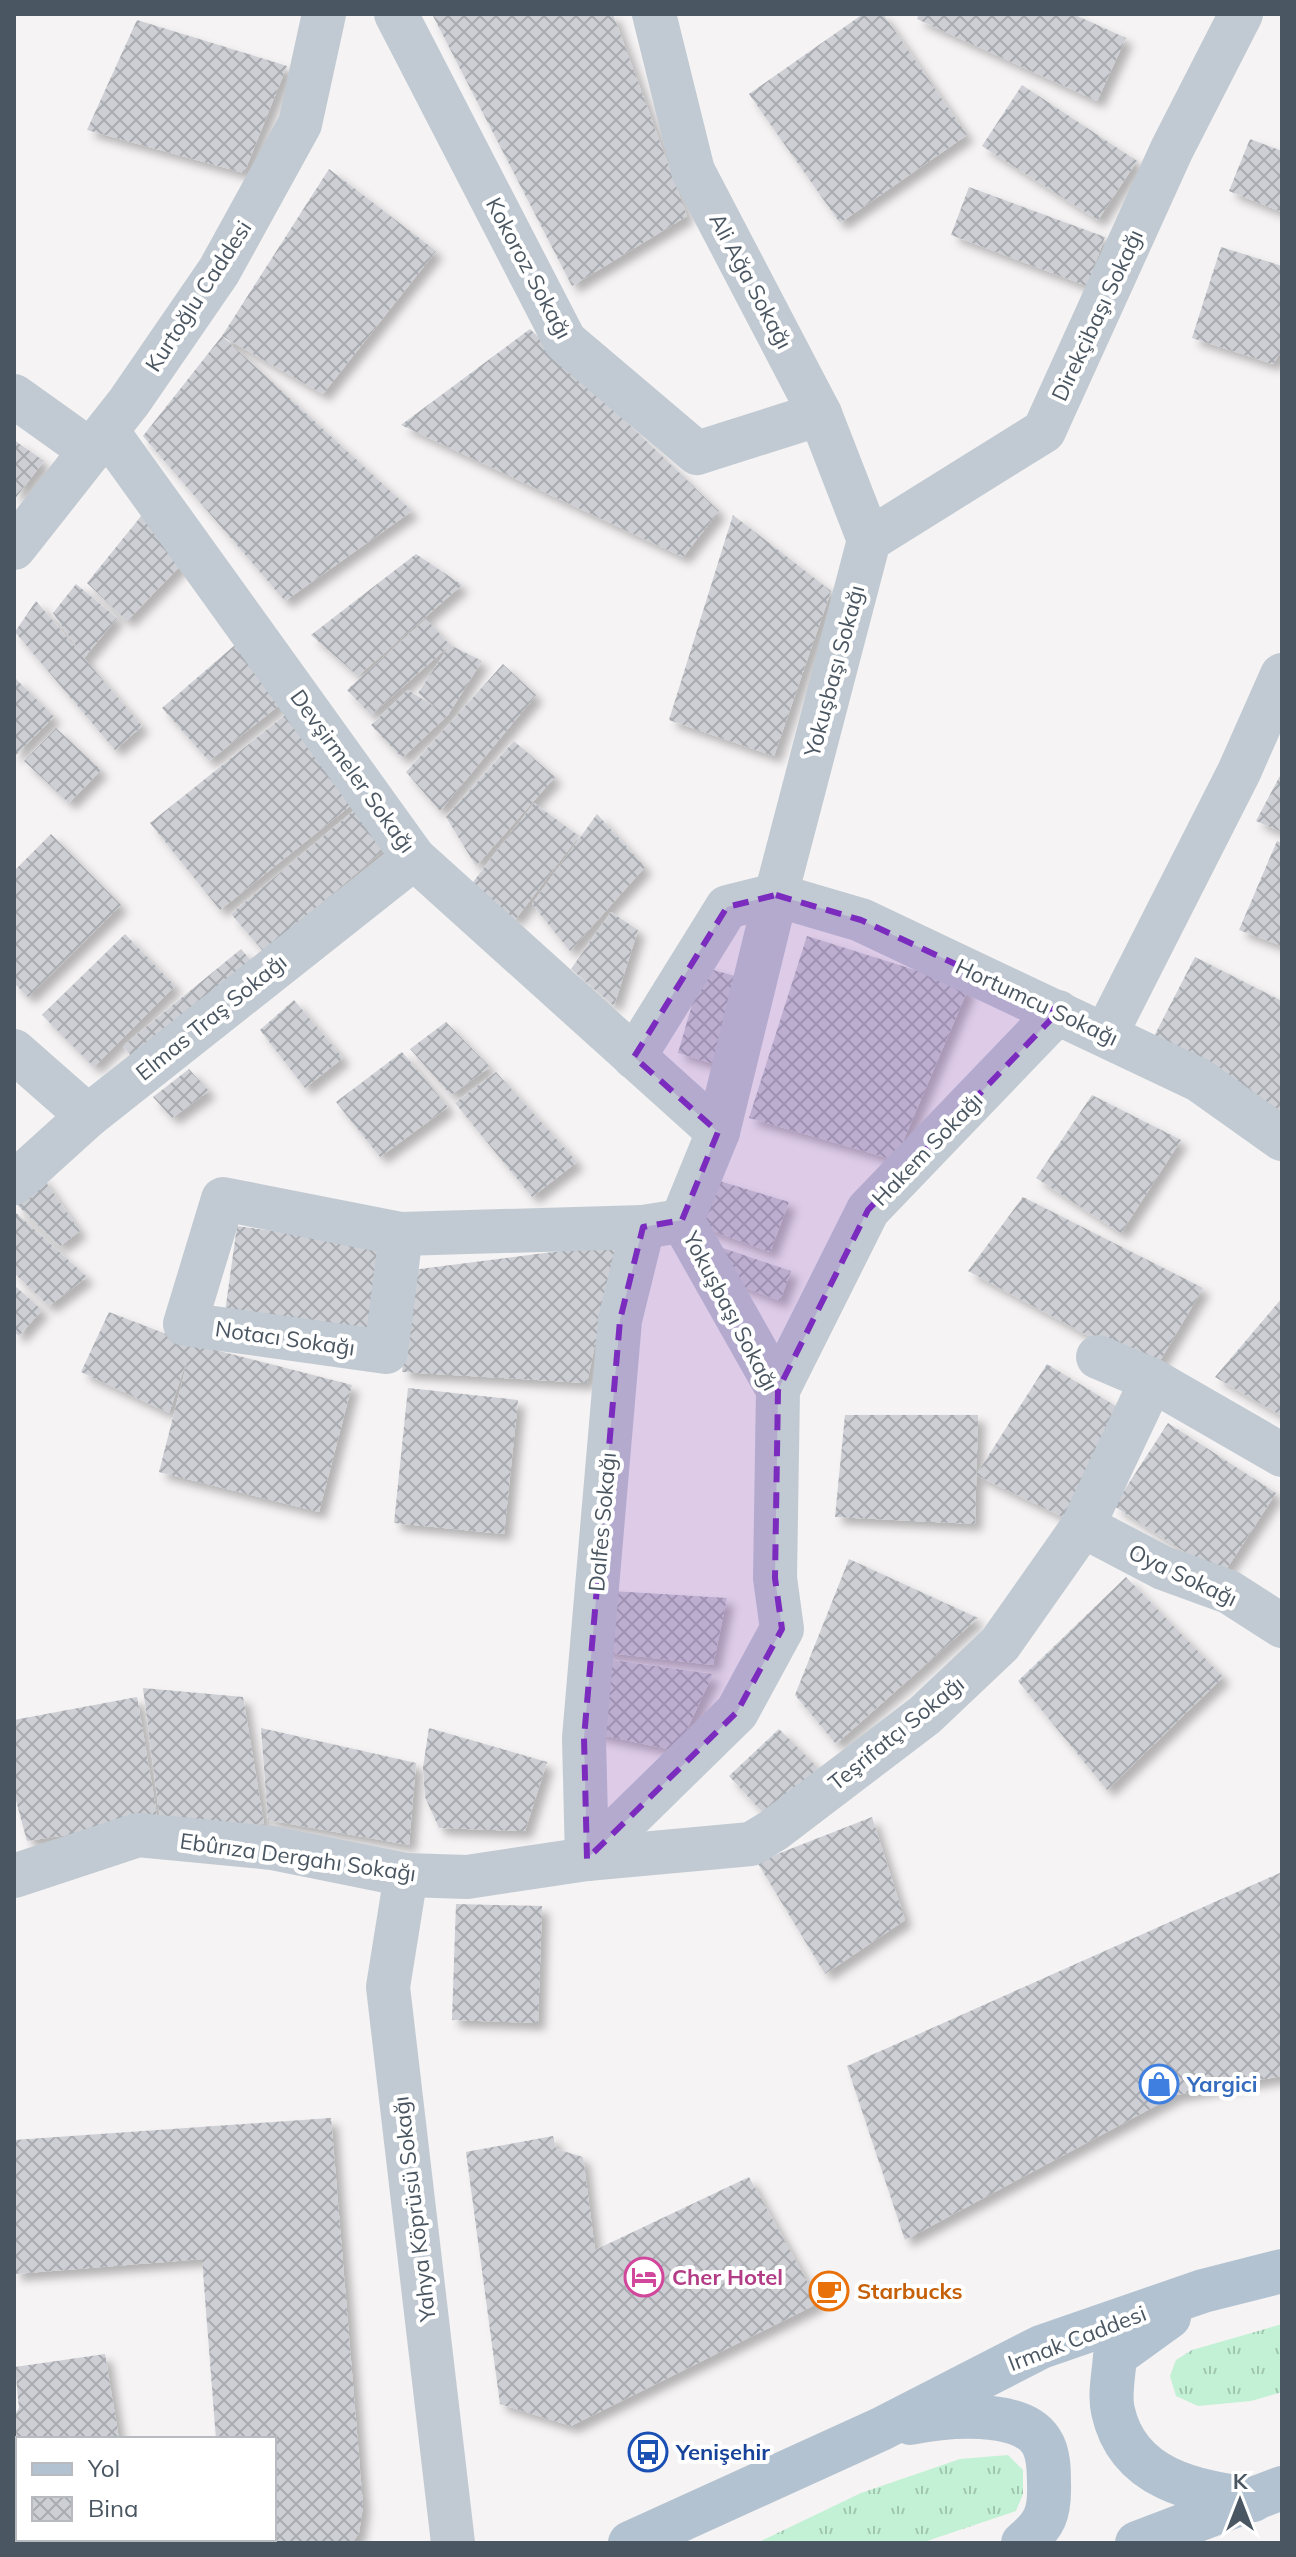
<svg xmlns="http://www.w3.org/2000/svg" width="1296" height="2557" viewBox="0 0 1296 2557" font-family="Mulish,sans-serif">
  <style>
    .grass { fill: url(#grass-tufts) }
    .building { fill: url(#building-cross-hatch); filter: url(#shadow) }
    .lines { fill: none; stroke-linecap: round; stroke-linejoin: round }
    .minor { stroke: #c1cad2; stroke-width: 44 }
    .tertiary { stroke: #c1cad2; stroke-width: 44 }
    .primary { stroke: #b3c2d1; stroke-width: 44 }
    .marked { fill: #7b2cbf; fill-opacity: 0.2; stroke: #7b2cbf; stroke-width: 6; stroke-dasharray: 16 10; stroke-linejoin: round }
    .labels { text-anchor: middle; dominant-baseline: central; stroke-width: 8; stroke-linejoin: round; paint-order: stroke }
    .street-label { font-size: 22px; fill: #4a5661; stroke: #fff }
    .shop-label { font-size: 22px; font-weight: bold; fill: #366cbe; stroke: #fff; text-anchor: start }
    .hotel-label { font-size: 22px; font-weight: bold; fill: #b23c85; stroke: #fff; text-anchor: start }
    .food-label { font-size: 22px; font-weight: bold; fill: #c56008; stroke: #fff; text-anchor: start }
    .transit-label { font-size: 22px; font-weight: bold; fill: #164399; stroke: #fff; text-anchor: start }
  </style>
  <defs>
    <pattern id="grass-tufts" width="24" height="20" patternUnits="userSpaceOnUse" patternTransform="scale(2)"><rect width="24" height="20" fill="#c3f1d5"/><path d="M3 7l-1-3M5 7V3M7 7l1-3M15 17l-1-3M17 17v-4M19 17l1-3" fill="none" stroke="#a0c6b0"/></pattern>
    <pattern id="building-cross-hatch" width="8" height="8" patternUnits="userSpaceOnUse" patternTransform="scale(2)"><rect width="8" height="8" fill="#cdcfd5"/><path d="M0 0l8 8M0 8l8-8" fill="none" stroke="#a8abb0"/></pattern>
    <filter id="shadow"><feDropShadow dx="7" dy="7" stdDeviation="4" flood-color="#0004"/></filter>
  </defs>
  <rect width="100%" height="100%" fill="#f5f3f3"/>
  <!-- grass -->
  <g class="grass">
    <polygon points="1282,2324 1282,2392 1251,2401 1198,2406 1176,2396 1170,2376 1176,2360 1192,2350"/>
    <polygon points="1008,2455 1023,2470 1023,2494 1016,2511 921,2543 757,2543 861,2493 960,2459"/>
  </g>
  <!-- building -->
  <g class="building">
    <polygon points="432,14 613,14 687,216 572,286"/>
    <polygon points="863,14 883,14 967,135 840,223 749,94"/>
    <polygon points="919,14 1073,14 1126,38 1097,101 917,19"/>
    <polygon points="137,20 287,66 244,173 87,130"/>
    <polygon points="1022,85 1137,161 1098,220 982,146"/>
    <polygon points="1250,139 1282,151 1282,212 1229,191"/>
    <polygon points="329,169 436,251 323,394 222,336 412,511 285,601 143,436 222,336"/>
    <polygon points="969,187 1105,237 1087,286 951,235"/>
    <polygon points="1221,247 1282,266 1282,350 1273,364 1192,338"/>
    <polygon points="530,329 719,511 683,557 401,425"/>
    <polygon points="14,440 44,461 14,500"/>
    <polygon points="142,515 182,564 127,621 87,583"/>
    <polygon points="733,515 831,591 774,756 669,720"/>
    <polygon points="416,554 462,585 358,676 311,635"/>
    <polygon points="76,584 117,618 84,658 142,726 115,750 15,632 36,601 83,656 53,613"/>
    <polygon points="426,619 450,645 371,715 347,690"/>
    <polygon points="235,645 282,703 209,761 162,708"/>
    <polygon points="450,645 482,661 448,715 402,758 371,725 408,690 438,709 418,693"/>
    <polygon points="503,664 536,695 440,811 406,772"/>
    <polygon points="14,677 54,717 14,757"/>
    <polygon points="285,715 355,802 220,910 150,823"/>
    <polygon points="56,728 101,770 69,803 24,761"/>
    <polygon points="514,741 555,777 476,866 446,817"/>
    <polygon points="1282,772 1282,832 1256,821"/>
    <polygon points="363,803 395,840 264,952 231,914"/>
    <polygon points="534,803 579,836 515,920 470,886"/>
    <polygon points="597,814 645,867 570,951 532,904"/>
    <polygon points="51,834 121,905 28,997 14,983 14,871"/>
    <polygon points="1277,841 1282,843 1282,946 1239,930"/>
    <polygon points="611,912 638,930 614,1006 571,969"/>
    <polygon points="125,934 175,986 94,1067 42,1015"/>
    <polygon points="807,936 969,987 895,1160 749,1118"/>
    <polygon points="241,949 260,971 141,1068 123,1046"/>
    <polygon points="1195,957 1282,1001 1282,1112 1150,1044"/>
    <polygon points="703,967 742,978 717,1065 678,1053"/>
    <polygon points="294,1000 343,1058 305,1088 260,1030"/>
    <polygon points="446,1022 490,1067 451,1095 410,1049"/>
    <polygon points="402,1052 448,1107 380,1157 336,1102"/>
    <polygon points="189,1069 209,1091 172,1118 153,1097"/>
    <polygon points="496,1072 577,1162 532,1197 455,1103"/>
    <polygon points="1092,1095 1181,1140 1121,1233 1036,1178"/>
    <polygon points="40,1174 80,1231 60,1246 16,1204"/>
    <polygon points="703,1176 789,1202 770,1252 691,1223"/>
    <polygon points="1023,1197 1203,1288 1154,1371 968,1271"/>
    <polygon points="14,1211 87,1277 49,1306 14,1273"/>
    <polygon points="237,1226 381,1246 369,1332 225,1312"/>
    <polygon points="616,1244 587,1383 402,1372 412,1270"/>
    <polygon points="723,1248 791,1271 780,1301 718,1277"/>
    <polygon points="14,1285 42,1310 19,1336 14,1332"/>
    <polygon points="1282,1298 1282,1416 1215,1377"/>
    <polygon points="109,1312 192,1344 352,1385 319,1512 159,1472 190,1351 169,1413 81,1372"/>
    <polygon points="1047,1364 1119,1408 1069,1520 976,1475"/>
    <polygon points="408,1388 518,1400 504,1534 394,1523"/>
    <polygon points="845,1415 978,1415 975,1524 835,1517"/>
    <polygon points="1168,1423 1276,1493 1222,1576 1114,1506"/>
    <polygon points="849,1559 978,1618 836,1744 795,1695"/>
    <polygon points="1126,1577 1223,1677 1107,1790 1018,1681"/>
    <polygon points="612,1591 727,1598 713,1665 601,1652"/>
    <polygon points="605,1659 713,1674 677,1751 592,1733"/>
    <polygon points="143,1688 243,1697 264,1824 161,1827"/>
    <polygon points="137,1697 158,1821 27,1841 14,1793 14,1720"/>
    <polygon points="261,1728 416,1763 409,1845 268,1820"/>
    <polygon points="429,1728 547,1762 525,1831 439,1828 425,1797 423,1767"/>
    <polygon points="779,1729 818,1768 767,1817 729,1776"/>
    <polygon points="872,1817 905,1920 825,1974 757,1862"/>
    <polygon points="1282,1872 1282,2076 1176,2095 905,2240 847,2066"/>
    <polygon points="456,1904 542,1906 538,2023 452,2020"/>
    <polygon points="331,2118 363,2506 359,2533 352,2543 224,2543 224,2539 274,2539 274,2439 216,2439 202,2259 14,2274 14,2140"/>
    <polygon points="553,2136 556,2149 583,2157 595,2250 749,2177 819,2303 571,2426 500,2404 466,2152"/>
    <polygon points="105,2354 119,2439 18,2439 18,2539 137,2539 137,2543 14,2543 14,2416 19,2408 15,2367"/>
  </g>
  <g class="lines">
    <!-- minor -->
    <g class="minor">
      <polyline points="396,14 565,341 697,453 820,414"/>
      <polyline points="654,14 693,171 820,414 869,540"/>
      <polyline points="14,396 91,451"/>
      <polyline points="107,431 414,858 718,1132"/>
      <polyline points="869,540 1044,431 1172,149 1241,14"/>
      <polyline points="1106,1034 1239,772 1282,675"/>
      <polyline points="14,1051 88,1116"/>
      <polyline points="634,1057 727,907 776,895 861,920 1199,1080 1282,1139"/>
      <polyline points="14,1183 88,1116 414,858"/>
      <polyline points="401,1234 386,1352 185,1324 223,1199 401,1234 643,1227"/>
      <polyline points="1098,1357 1152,1380 1282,1455"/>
      <polyline points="778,1390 868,1210 1058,1012"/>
      <polyline points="1083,1526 1163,1568 1229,1592 1282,1626"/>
      <polyline points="587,1859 737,1712 782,1629 775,1578 778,1390 682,1220 718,1132 776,895 869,540"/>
      <polyline points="587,1859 584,1738 620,1320 643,1227 668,1223"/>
      <polyline points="406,1875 388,1987 453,2543"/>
      <polyline points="14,1876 138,1835 272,1848 406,1875 467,1877 587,1859 751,1844 774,1830 925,1715 1000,1644 1083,1526 1152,1380"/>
    </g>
    <!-- tertiary -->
    <polyline class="tertiary" points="14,548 129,402 219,271 300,124 324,14"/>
    <!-- primary -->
    <g class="primary">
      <path d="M1169,2317L1115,2356C1114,2373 1109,2395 1113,2411C1128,2480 1195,2491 1253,2500"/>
      <path d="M910,2423C944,2416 1020,2408 1041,2441C1049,2453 1049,2470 1049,2484C1050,2513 1045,2525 1023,2543"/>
      <polyline points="630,2543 881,2429 1041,2347 1203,2291 1282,2271"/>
      <polyline points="1137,2543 1282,2488"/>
    </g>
  </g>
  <!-- marked area -->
  <path class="marked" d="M776,895L861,920L1058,1012L868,1210L778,1390L775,1578L782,1629L737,1712L587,1859L584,1738L620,1320L643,1227L682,1220L718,1132L634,1057L727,907Z"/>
  <!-- icons -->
  <defs>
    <g id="shop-ring" transform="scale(2)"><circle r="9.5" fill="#fff" stroke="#3f7fe0" stroke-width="1.5"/><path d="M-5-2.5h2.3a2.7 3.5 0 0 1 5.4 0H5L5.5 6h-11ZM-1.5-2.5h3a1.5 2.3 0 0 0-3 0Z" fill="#3f7fe0"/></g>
    <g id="hotel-ring" transform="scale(2)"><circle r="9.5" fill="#fff" stroke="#d1479c" stroke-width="1.5"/><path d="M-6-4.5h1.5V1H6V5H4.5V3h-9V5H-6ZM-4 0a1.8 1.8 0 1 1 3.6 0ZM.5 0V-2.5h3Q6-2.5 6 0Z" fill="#d1479c"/></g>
    <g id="cafe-ring" transform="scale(2)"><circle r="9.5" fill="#fff" stroke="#e8710a" stroke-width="1.5"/><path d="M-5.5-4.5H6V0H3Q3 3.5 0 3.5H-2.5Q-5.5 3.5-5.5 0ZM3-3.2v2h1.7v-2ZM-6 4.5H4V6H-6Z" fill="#e8710a"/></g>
    <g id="bus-ring" transform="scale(2)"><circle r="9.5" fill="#fff" stroke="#1a4fb4" stroke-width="1.5"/><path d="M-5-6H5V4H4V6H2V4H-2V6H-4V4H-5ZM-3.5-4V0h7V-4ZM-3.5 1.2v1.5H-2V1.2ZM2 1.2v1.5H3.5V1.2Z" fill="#1a4fb4"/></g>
  </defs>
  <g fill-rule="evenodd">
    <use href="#shop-ring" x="1159" y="2084"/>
    <use href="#hotel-ring" x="644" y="2277"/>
    <use href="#cafe-ring" x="829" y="2291"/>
    <use href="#bus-ring" x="648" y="2452"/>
  </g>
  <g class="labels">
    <!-- street labels -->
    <g class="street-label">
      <text transform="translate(529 268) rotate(62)">Kokoroz Sokağı</text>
      <text transform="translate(751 281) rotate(62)">Ali Ağa Sokağı</text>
      <text transform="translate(198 296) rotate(-57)">Kurtoğlu Caddesi</text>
      <text transform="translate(1097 315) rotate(-65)">Direkçibaşı Sokağı</text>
      <text transform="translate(834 671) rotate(-75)">Yokuşbaşı Sokağı</text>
      <text transform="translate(353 771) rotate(54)">Devşirmeler Sokağı</text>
      <text transform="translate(1037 1002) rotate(25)">Hortumcu Sokağı</text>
      <text transform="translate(211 1017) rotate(-39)">Elmas Traş Sokağı</text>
      <text transform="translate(927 1149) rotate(-46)">Hakem Sokağı</text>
      <text transform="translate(731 1311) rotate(62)">Yokuşbaşı Sokağı</text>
      <text transform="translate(285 1338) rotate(8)">Notacı Sokağı</text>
      <text transform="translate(602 1522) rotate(-85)">Dalfes Sokağı</text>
      <text transform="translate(1183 1575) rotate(25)">Oya Sokağı</text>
      <text transform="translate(896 1733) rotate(-39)">Teşrifatçı Sokağı</text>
      <text transform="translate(298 1857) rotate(8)">Ebûrıza Dergahı Sokağı</text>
      <text transform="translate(414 2209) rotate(-97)">Yahya Köprüsü Sokağı</text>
      <text transform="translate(1077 2338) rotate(-21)">Irmak Caddesi</text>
    </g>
    <!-- shop labels -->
    <g class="shop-label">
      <text x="1187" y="2084">Yargici</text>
    </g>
    <!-- hotel labels -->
    <g class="hotel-label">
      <text x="672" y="2277">Cher Hotel</text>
    </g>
    <!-- food labels -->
    <g class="food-label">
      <text x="857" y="2291">Starbucks</text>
    </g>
    <!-- transit labels -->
    <g class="transit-label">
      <text x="676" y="2452">Yenişehir</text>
    </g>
  </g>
  <!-- border -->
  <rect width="1296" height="2557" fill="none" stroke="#4a5661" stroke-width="32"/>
  <!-- legend -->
  <rect x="16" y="2437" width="260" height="104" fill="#ffffff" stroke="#b7bbc0" stroke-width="2"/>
  <rect x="32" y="2463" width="40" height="12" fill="#b3c2d1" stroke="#b7bbc0" stroke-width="2"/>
  <text x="88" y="2477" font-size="24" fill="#4a5661">Yol</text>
  <rect x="32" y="2497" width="40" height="24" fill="url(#building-cross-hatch)" stroke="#b7bbc0" stroke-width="2"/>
  <text x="88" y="2517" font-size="24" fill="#4a5661">Bina</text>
  <!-- north arrow -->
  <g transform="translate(1240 2501)" stroke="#ffffff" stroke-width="6" paint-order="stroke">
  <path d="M0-6L14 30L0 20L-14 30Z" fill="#4a5661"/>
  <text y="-12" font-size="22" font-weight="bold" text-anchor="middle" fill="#4a5661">K</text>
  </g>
</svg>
